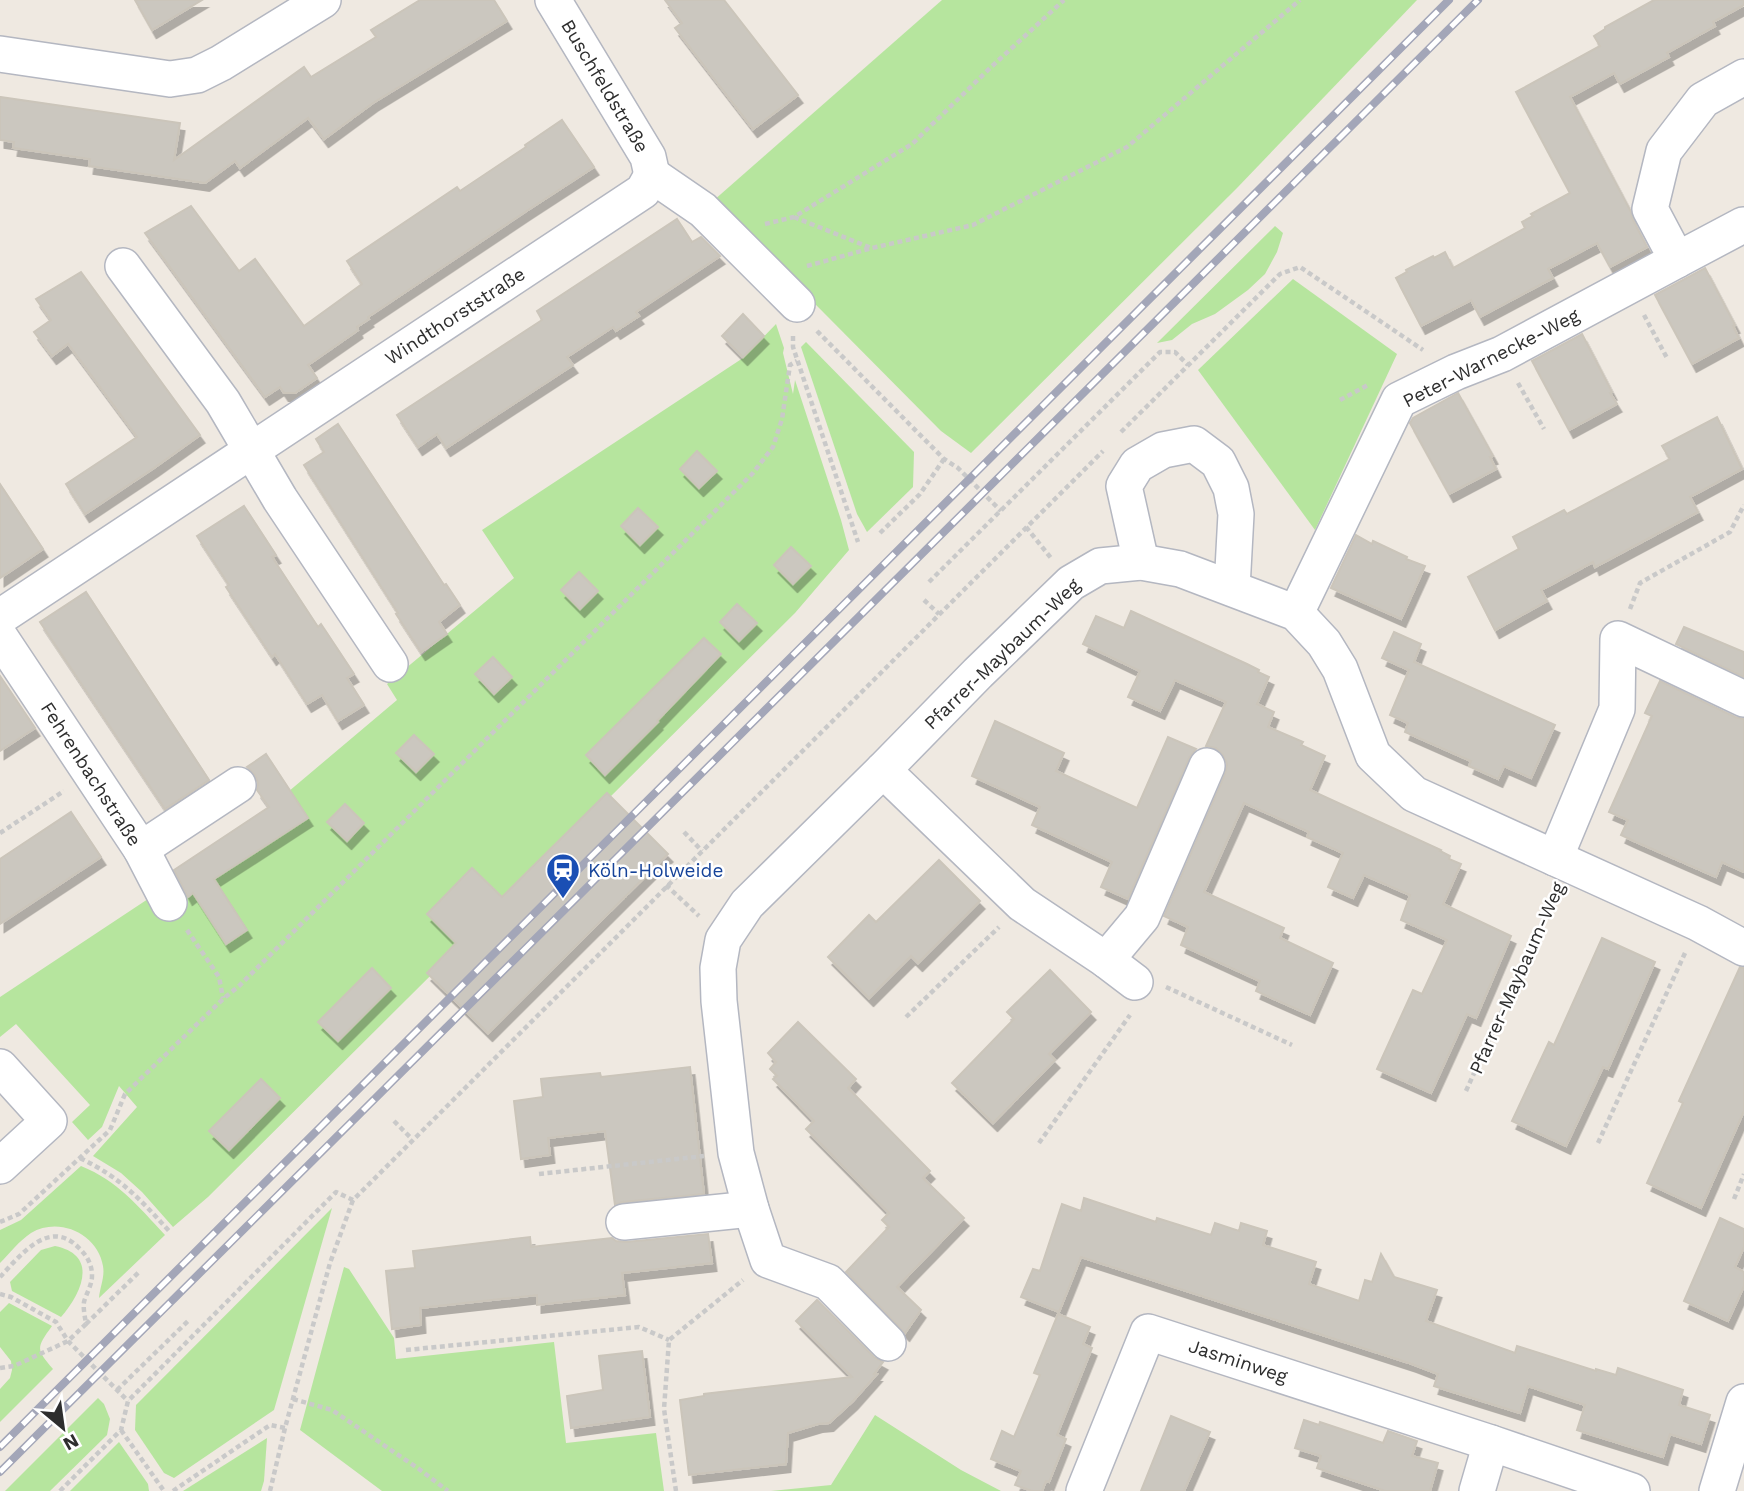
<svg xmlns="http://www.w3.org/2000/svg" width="1744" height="1491" viewBox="0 0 1744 1491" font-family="'Work Sans',sans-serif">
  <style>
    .green { fill: #b6e59e }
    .building { fill: #cbc7bf; stroke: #cbc5ba; stroke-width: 2; filter: url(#shadow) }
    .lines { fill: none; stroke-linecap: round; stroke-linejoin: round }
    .minor-casing { stroke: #b4b7c1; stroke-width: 38 }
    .path { stroke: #c9c9c9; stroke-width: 4.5; stroke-dasharray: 5 3.5; stroke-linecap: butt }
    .minor { stroke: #fff; stroke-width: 35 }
    .rail-casing { stroke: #a3a6b8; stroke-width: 8 }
    .rail { stroke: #fff; stroke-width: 5; stroke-dasharray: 16; stroke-linecap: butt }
    .labels { text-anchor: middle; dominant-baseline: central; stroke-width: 5; stroke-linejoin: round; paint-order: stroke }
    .street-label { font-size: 19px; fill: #2e2e2e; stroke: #fff }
    .transit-label { font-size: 19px; fill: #164399; stroke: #fff; text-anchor: start }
  </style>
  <defs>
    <filter id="shadow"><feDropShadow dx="4.5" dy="8" stdDeviation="0" flood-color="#0004"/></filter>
  </defs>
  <rect width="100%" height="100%" fill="#efe9e1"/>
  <!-- green -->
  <g class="green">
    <polygon points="942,0 1417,0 1237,188 971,453 941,431 713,201"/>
    <polygon points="1275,226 1283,233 1277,252 1265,274 1248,290 1215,314 1192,324 1172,340 1157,343"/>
    <polygon points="1293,279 1397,354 1315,530 1198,370"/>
    <polygon points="776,324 784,348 783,353 793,394 795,380 841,520 849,550 795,613 208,1197 173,1227 142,1192 121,1173 93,1156 137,1107 119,1086 102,1127 88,1140 72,1122 90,1105 16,1024 0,1037 0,997 151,897 162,911 279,834 269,808 397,700 387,684 514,578 482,530 743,358"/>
    <polygon points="806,342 914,452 913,487 867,532 857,514 801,347"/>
    <path d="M81,1166C118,1181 138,1206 165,1235L99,1298C100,1287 105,1277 103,1266C98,1234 59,1216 31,1233C19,1241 10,1253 0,1263V1230L21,1220Z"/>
    <polygon points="332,1208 274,1410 174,1478 164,1473 135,1430 136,1405"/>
    <path d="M55,1246C99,1255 82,1293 61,1317L12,1291L10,1282L41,1250Z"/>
    <polygon points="344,1267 349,1269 394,1338 396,1359 554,1342 566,1443 656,1433 664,1491 382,1491 300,1430"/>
    <path d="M9,1303L52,1326C36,1348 36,1349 53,1369L0,1422V1389L10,1378L12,1370L11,1361L0,1347V1312Z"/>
    <polygon points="98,1398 104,1404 110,1419 107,1435 50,1491 5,1491"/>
    <polygon points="875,1415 961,1470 1001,1491 771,1491 831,1485"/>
    <polygon points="267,1438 264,1481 261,1491 183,1491"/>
    <polygon points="119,1442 148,1484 149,1491 70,1491"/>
  </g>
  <!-- building -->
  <g class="building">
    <polygon points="135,0 202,0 152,30"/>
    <polygon points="420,0 494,0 507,21 373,103 324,139 308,118 240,168 235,161 205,183 89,166 90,159 13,148 14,142 0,140 0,97 180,123 174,160 304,67 311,77 376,37 371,30"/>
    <polygon points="665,0 724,0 798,95 753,129 675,28 682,23"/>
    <polygon points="1654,0 1744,0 1744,5 1713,22 1715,26 1667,53 1669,57 1620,84 1614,73 1570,97 1631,212 1632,218 1647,247 1610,267 1597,243 1548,269 1553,278 1480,317 1471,300 1421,326 1396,278 1407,272 1406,270 1433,256 1434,258 1445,252 1453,268 1525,228 1522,222 1533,216 1531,214 1570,193 1516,92 1600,46 1594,36 1605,29 1605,27"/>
    <polygon points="562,120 594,167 525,212 368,317 369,319 357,327 358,330 308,365 317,378 295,393 284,393 280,387 265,397 145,233 191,206 239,271 255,259 304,326 362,284 347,261 457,187 460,191 526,147 525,145"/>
    <polygon points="677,219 692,242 701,237 720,256 636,312 639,316 616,331 613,327 567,357 573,365 446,448 437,434 418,447 397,415 542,320 537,311"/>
    <polygon points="1705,268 1735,325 1733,326 1739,338 1692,364 1655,295"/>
    <polygon points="81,272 200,435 154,468 85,514 66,484 137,437 68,344 52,356 34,332 51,320 36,299"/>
    <polygon points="743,314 764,336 743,357 722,336"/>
    <polygon points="1582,334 1612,392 1610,393 1617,404 1569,430 1532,361"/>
    <polygon points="1458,393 1493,456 1490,457 1496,469 1449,494 1410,423 1413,418"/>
    <polygon points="1717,417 1742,469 1690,497 1698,512 1595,567 1593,562 1541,590 1547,601 1495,630 1468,577 1519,549 1513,537 1564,510 1567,514 1670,459 1662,446"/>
    <polygon points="338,424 444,585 446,584 460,605 439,622 447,634 421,652 396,614 398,613 304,465 324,452 316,439"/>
    <polygon points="697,451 717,471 699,488 680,469"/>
    <polygon points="0,484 43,549 0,578"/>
    <polygon points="244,506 276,555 272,557 318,627 321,624 354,674 347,678 364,705 338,721 322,695 307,704 275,654 272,657 226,587 229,585 197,536"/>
    <polygon points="638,508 658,527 640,545 621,526"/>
    <polygon points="1356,535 1372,544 1373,541 1407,557 1406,559 1425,566 1401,619 1331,588"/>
    <polygon points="791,547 811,566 793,584 774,565"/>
    <polygon points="579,572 598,591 580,609 561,590"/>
    <polygon points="86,592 209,780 165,809 40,622"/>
    <polygon points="737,604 757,623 739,641 720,622"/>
    <polygon points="1131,611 1247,664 1259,670 1258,672 1269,677 1257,704 1274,712 1268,727 1303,742 1301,745 1325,756 1310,790 1441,850 1440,851 1450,856 1449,859 1461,864 1443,904 1511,936 1476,1018 1467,1014 1431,1093 1377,1069 1413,990 1422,994 1447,940 1401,920 1410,895 1364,875 1353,898 1328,887 1343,853 1307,837 1309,832 1244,803 1204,892 1284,928 1280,938 1333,963 1310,1015 1256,991 1260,981 1181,945 1188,927 1164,916 1225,774 1227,764 1223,755 1216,748 1206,746 1226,702 1175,680 1160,711 1128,697 1140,671 1083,644 1096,616 1124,628"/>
    <polygon points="1684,627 1744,652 1744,677 1676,644"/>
    <polygon points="1394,632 1421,644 1414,662 1555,725 1531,778 1504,766 1498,779 1469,766 1471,761 1405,732 1408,723 1390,715 1409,670 1382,658"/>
    <polygon points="704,638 721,654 657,721 658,722 605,775 586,755"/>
    <polygon points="493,657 512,677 494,694 475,674"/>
    <polygon points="0,676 35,728 0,751"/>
    <polygon points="1660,681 1735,717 1744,719 1744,872 1722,862 1716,877 1634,841 1621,835 1628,820 1609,812 1652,716 1645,713"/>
    <polygon points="995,721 1064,753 1056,771 1137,808 1168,737 1196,749 1189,758 1128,899 1101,887 1112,862 1032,825 1040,807 972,776"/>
    <polygon points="414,735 434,754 416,772 396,753"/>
    <polygon points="266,754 308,818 214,879 247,930 226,944 193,893 188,897 174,870 269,807 257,790 258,783 255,775 247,767"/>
    <polygon points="607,793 668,854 488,1033 427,973 456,943 427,914 472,868 502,897"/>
    <polygon points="345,804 364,823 347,841 327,822"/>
    <polygon points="71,812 101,857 0,924 0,859"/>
    <polygon points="939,860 980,901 918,963 911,956 869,998 828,957 869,915 876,922"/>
    <polygon points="1602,938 1655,962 1608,1069 1603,1067 1566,1146 1512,1121 1549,1042 1554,1045"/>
    <polygon points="1740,967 1744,968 1744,1111 1701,1208 1647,1183 1683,1103 1679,1101"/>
    <polygon points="372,968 391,988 338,1041 318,1022"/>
    <polygon points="1050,970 1091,1012 1049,1054 1055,1060 993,1123 952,1083 1014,1019 1007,1012"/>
    <polygon points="798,1022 856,1079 848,1088 930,1171 923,1178 964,1218 897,1287 921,1310 905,1333 846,1272 889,1227 882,1220 889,1213 806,1129 814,1121 773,1079 777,1076 770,1069 776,1062 768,1053"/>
    <polygon points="690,1067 704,1194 622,1202 615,1205 605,1131 548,1138 550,1155 521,1159 514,1101 543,1097 541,1079 600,1073 601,1077"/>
    <polygon points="261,1079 280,1098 229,1150 209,1131"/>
    <polygon points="1084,1198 1156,1222 1157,1218 1211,1235 1215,1223 1239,1231 1241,1223 1267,1231 1263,1245 1316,1262 1309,1284 1359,1301 1365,1280 1372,1282 1381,1254 1394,1277 1437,1290 1426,1321 1515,1353 1517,1346 1596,1371 1596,1369 1616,1375 1618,1368 1683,1390 1679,1405 1710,1415 1701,1444 1670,1434 1663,1457 1577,1430 1585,1405 1528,1386 1520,1413 1434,1386 1438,1374 1412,1364 1081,1257 1059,1312 1021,1297 1033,1269 1040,1271 1062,1204 1081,1211"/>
    <polygon points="1720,1218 1744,1229 1744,1247 1735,1267 1744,1272 1744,1286 1728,1321 1684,1301"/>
    <polygon points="708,1234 712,1263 622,1273 625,1295 537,1305 537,1295 420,1308 421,1325 392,1329 386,1271 415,1268 413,1251 530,1237 531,1247 612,1238 616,1241 626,1242"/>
    <polygon points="817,1300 874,1357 883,1362 874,1374 877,1374 853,1401 829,1423 818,1424 788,1433 786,1464 689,1475 680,1400 704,1396 704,1394 852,1377 796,1321"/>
    <polygon points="1058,1314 1090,1327 1083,1344 1092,1348 1057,1435 1066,1439 1049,1482 1046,1481 1042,1491 1032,1491 1015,1485 1021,1471 991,1459 1002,1431 1014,1437 1040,1375 1034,1373"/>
    <polygon points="642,1351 650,1417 571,1428 567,1396 603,1390 599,1356"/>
    <polygon points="1171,1416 1210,1432 1184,1491 1141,1491"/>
    <polygon points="1304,1420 1319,1425 1320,1422 1383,1443 1388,1431 1417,1441 1412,1456 1438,1463 1430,1491 1385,1491 1317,1468 1321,1456 1295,1448"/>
  </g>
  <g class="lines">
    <!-- minor casing -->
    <g class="minor-casing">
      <g id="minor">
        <polyline points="553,0 648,157 652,175"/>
        <polyline points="0,54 170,79 197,75 221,63 323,0"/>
        <polyline points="652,175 703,210 797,304"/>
        <polyline points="1677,260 1743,225 1744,226"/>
        <polyline points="123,266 223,402 280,499 390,664"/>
        <polyline points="1141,562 1124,486 1137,465 1163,450 1194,444 1218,462 1231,488 1236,514 1232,588"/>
        <polyline points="1296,613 1399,400 1456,372 1502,354 1677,260 1650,209 1664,151 1703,100 1744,77"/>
        <polyline points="0,617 643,191 652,175"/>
        <polyline points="0,637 141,849 169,903"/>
        <polyline points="883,770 1022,904 1106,960 1135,982"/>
        <polyline points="141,849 238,785"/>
        <polyline points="1555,858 1617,709 1618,639 1744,699"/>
        <polyline points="1106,960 1142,917 1207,766"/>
        <polyline points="0,1067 49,1121 0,1166"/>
        <polyline points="624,1222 751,1209"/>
        <polyline points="888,1343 828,1282 768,1260 751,1209 736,1153 719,1001 718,968 723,940 747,904 883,770 978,673 1071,583 1100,566 1141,562 1180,569 1296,613 1324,643 1340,669 1373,755 1414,794 1698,923 1744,948"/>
        <polyline points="1084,1491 1148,1332 1491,1443 1632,1491"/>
        <polyline points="1477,1491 1491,1443"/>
        <polyline points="1717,1491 1744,1402"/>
      </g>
    </g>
    <!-- path -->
    <g class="path">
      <polyline points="794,217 871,248"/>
      <polyline points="765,224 794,217 912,144 989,69 1064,0"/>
      <polyline points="807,266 872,248 973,225 1127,147 1300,0"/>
      <polyline points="1644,315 1667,358"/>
      <polyline points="817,331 944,459 958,468 1001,511"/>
      <polyline points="793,336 793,347 858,542"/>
      <polyline points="1518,383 1544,429"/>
      <polyline points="1340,400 1368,385"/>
      <polyline points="1121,432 1280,274 1300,267 1423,350"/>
      <polyline points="1026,527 1051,558"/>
      <polyline points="880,533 920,494 944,459"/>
      <polyline points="929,582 1160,352 1175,352 1188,365"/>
      <polyline points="924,600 939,614"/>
      <polyline points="1630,609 1640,583 1730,532 1744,505"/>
      <polyline points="684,832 702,851"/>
      <polyline points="0,833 64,791"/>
      <polyline points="666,885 699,916"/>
      <polyline points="187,930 219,977 223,998"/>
      <polyline points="1166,987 1292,1045"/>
      <polyline points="906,1017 999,927"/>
      <polyline points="1466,1091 1555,894"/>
      <polyline points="394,1121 412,1139"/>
      <polyline points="1039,1143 1130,1015"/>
      <polyline points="1598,1143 1685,953"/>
      <path d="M80,1158C121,1178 139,1198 169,1231"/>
      <polyline points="539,1174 704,1156"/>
      <polyline points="1734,1199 1744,1174"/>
      <polyline points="0,1222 19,1214 110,1130 125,1094 223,999 239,986 753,473 773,447 782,419 790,365 797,361"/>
      <path d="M0,1277C20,1256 49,1217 79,1248C87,1256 92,1264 92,1276C92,1285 86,1294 84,1302C83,1309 85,1317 86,1324L68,1341L14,1366L0,1368"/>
      <polyline points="0,1294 11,1297 56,1322 68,1341 128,1401"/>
      <polyline points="86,1324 140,1271"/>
      <polyline points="406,1350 639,1327 669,1340"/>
      <polyline points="117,1390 189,1320"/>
      <polyline points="293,1399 332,1410 419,1469 448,1491"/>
      <polyline points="121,1430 164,1491"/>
      <polyline points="60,1491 121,1430 128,1401 336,1192 353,1200 1103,451"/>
      <polyline points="173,1491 270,1425 285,1428"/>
      <polyline points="270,1491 285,1428 330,1263 353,1200"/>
      <polyline points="676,1491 664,1409 669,1340 743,1280"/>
    </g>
    <!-- minor -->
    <use href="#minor" class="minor"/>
    <!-- rail casing -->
    <g class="rail-casing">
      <g id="rail">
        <polyline points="0,1447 1449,0"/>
        <polyline points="0,1472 1478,0"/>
      </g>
    </g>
    <!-- rail -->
    <use href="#rail" class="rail"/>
  </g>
  <!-- icons -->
  <defs>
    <g id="station-pin" transform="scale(1.75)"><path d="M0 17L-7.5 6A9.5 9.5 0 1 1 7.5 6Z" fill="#1a4fb4" stroke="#fff"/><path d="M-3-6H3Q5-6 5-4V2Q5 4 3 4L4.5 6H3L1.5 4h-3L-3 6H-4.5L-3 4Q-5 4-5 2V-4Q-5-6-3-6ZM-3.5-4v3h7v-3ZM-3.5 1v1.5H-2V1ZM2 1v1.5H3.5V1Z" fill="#fff"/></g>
  </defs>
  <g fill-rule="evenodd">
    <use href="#station-pin" x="563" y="870"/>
  </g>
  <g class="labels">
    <!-- street labels -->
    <g class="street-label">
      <text transform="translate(605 86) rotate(59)">Buschfeldstraße</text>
      <text transform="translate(455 316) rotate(-33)">Windthorststraße</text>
      <text transform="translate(1491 358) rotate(-27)">Peter-Warnecke-Weg</text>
      <text transform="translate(1002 654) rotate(-44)">Pfarrer-Maybaum-Weg</text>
      <text transform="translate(91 774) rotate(57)">Fehrenbachstraße</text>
      <text transform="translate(1517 978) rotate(-66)">Pfarrer-Maybaum-Weg</text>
      <text transform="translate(1238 1361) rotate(18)">Jasminweg</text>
    </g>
    <!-- transit labels -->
    <g class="transit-label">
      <text x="588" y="870">Köln-Holweide</text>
    </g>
  </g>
  <!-- north arrow -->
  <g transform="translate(63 1428) rotate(151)" stroke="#ffffff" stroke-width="5" paint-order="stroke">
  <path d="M0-5L12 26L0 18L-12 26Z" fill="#2e2e2e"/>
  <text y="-10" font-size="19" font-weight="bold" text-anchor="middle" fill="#2e2e2e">N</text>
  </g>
</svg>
